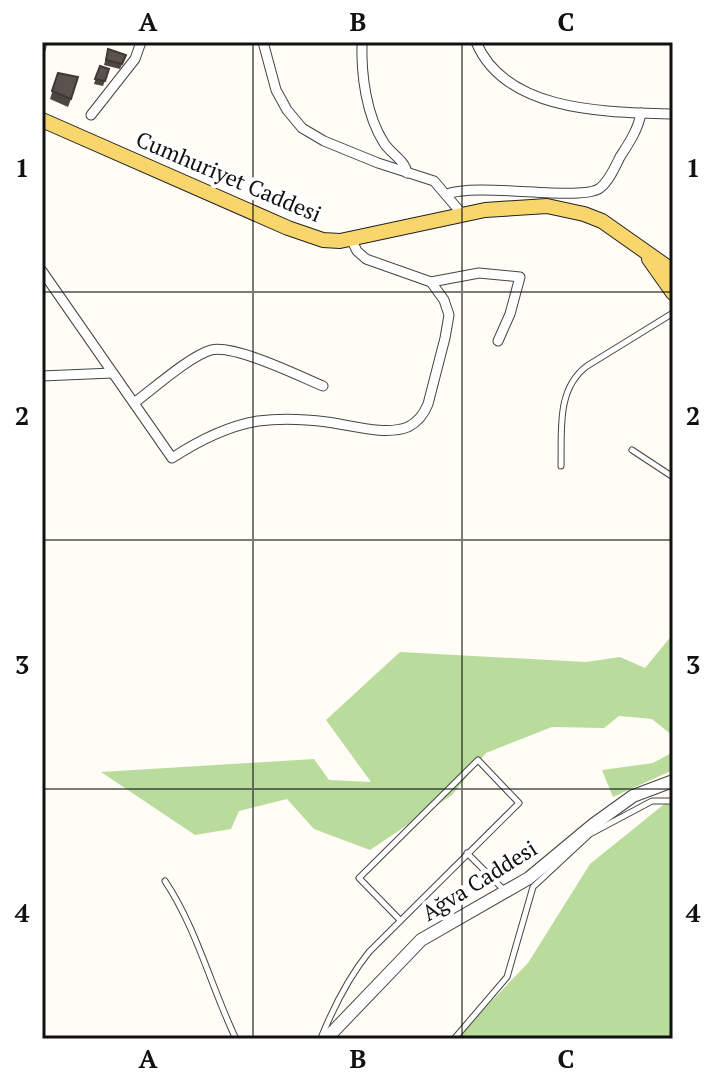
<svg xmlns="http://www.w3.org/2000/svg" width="715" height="1081" viewBox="0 0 715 1081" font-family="'PT Serif',serif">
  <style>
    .forest { fill: #b9dc9c }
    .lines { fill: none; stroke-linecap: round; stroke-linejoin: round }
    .service-casing { stroke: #444; stroke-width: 7 }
    .minor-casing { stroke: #444; stroke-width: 11 }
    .tertiary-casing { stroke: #444; stroke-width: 14 }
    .primary-casing { stroke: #222; stroke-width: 16 }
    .service { stroke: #fff; stroke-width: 5 }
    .minor { stroke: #fff; stroke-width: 9 }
    .tertiary { stroke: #fff; stroke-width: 12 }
    .primary { stroke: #f9d66b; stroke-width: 14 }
    .wall { fill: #4d4742 }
    .building { fill: #5a524d; stroke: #3f3936; stroke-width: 2 }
    .grid { fill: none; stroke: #111; stroke-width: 2; stroke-opacity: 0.55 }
    .labels { text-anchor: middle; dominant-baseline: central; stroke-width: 8; stroke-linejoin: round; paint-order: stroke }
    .street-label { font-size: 22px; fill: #111; stroke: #fff }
    .neatline { fill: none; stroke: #111; stroke-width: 3 }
    .grid-label { font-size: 26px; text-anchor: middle; font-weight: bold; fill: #111 }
  </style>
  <rect width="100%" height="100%" fill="#fffdf5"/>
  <!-- forest -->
  <g class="forest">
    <polygon points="673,634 673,736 652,719 619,716 604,728 552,727 486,753 452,795 370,850 314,829 287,799 239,811 231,829 195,835 101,772 314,759 329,780 371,782 326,720 400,652 586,662 620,657 645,668"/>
    <polygon points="673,752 673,770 613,797 602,770 653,763"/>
    <polygon points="673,797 673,1039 455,1039 528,963 590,864"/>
  </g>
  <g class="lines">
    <!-- service casing -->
    <g class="service-casing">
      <g id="service">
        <polyline points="42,50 44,42"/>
        <polyline points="632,450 673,477"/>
        <path d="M561,466C562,431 556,389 587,366L673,313"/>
        <polyline points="467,853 505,891"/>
        <path d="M165,881C197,929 211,987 236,1039"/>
        <path d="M321,1038C334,1006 348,978 369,952L519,803L478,760L359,878L400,920"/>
        <polyline points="454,1039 507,977 533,887 590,834 652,801 673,801"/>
      </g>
    </g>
    <!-- minor casing -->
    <g class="minor-casing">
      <g id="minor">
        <polyline points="263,42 276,90 287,110 302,128 324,141 378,163 434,181 463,215"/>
        <path d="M362,42C361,74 366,115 384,143C391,154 405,160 407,173"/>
        <path d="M476,42C506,113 607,112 673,114"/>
        <polyline points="91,115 135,59 141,42"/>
        <path d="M447,194C478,182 583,202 600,188C609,181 615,167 620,157C629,143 638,130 641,113"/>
        <polyline points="351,239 357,251 366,259 431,282 479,273 520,277 510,314 498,341"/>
        <path d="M42,271L172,458C198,441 227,426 258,421C281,418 304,419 327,422C351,425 385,436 408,427C418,422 424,414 428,404L445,338L449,315L444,300L431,282"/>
        <polyline points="42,376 112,373"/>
        <path d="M134,403C153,389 190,356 211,350C234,344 299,376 323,386"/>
      </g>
    </g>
    <!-- tertiary casing -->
    <g class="tertiary-casing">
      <polyline id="tertiary" points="326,1039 421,940 529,878 594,824 633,796 673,781"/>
    </g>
    <!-- primary casing -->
    <g class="primary-casing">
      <g id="primary">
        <polyline points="42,120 288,228 323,240 340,241 485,210 547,206 584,214 602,221 673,271"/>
        <polyline points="649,259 673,293"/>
      </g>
    </g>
    <!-- service -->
    <use href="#service" class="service"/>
    <!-- minor -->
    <use href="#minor" class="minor"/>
    <!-- tertiary -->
    <use href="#tertiary" class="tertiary"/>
    <!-- primary -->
    <use href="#primary" class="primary"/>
  </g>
  <!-- wall -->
  <g class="wall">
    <polygon points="108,49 126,55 120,69 104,65"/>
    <polygon points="100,66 109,69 103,86 94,84"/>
    <polygon points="58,73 71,99 68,107 50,99"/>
  </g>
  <!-- building -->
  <g class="building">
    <polygon points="108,49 126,55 122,64 106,60"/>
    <polygon points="100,66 109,69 105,81 95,79"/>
    <polygon points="58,73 78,77 71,99 52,91"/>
  </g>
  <!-- grid -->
  <path class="grid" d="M253,42V1039M462,42V1039M42,292H673M42,540H673M42,789H673"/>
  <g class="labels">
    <!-- street labels -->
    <g class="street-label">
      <text transform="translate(229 176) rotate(23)">Cumhuriyet Caddesi</text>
      <text transform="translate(479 880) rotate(-32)">Ağva Caddesi</text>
    </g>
  </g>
  <!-- border -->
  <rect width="715" height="1081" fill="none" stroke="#ffffff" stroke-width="88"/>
  <rect x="44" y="44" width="627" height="993" class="neatline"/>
  <g class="grid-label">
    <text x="148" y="31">A</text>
    <text x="358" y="31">B</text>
    <text x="566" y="31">C</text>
    <text x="22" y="177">1</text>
    <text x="693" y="177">1</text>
    <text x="22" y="425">2</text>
    <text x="693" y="425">2</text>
    <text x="22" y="674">3</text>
    <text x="693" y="674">3</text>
    <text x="22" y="922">4</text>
    <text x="693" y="922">4</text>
    <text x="148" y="1068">A</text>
    <text x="358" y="1068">B</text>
    <text x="566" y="1068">C</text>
  </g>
</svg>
